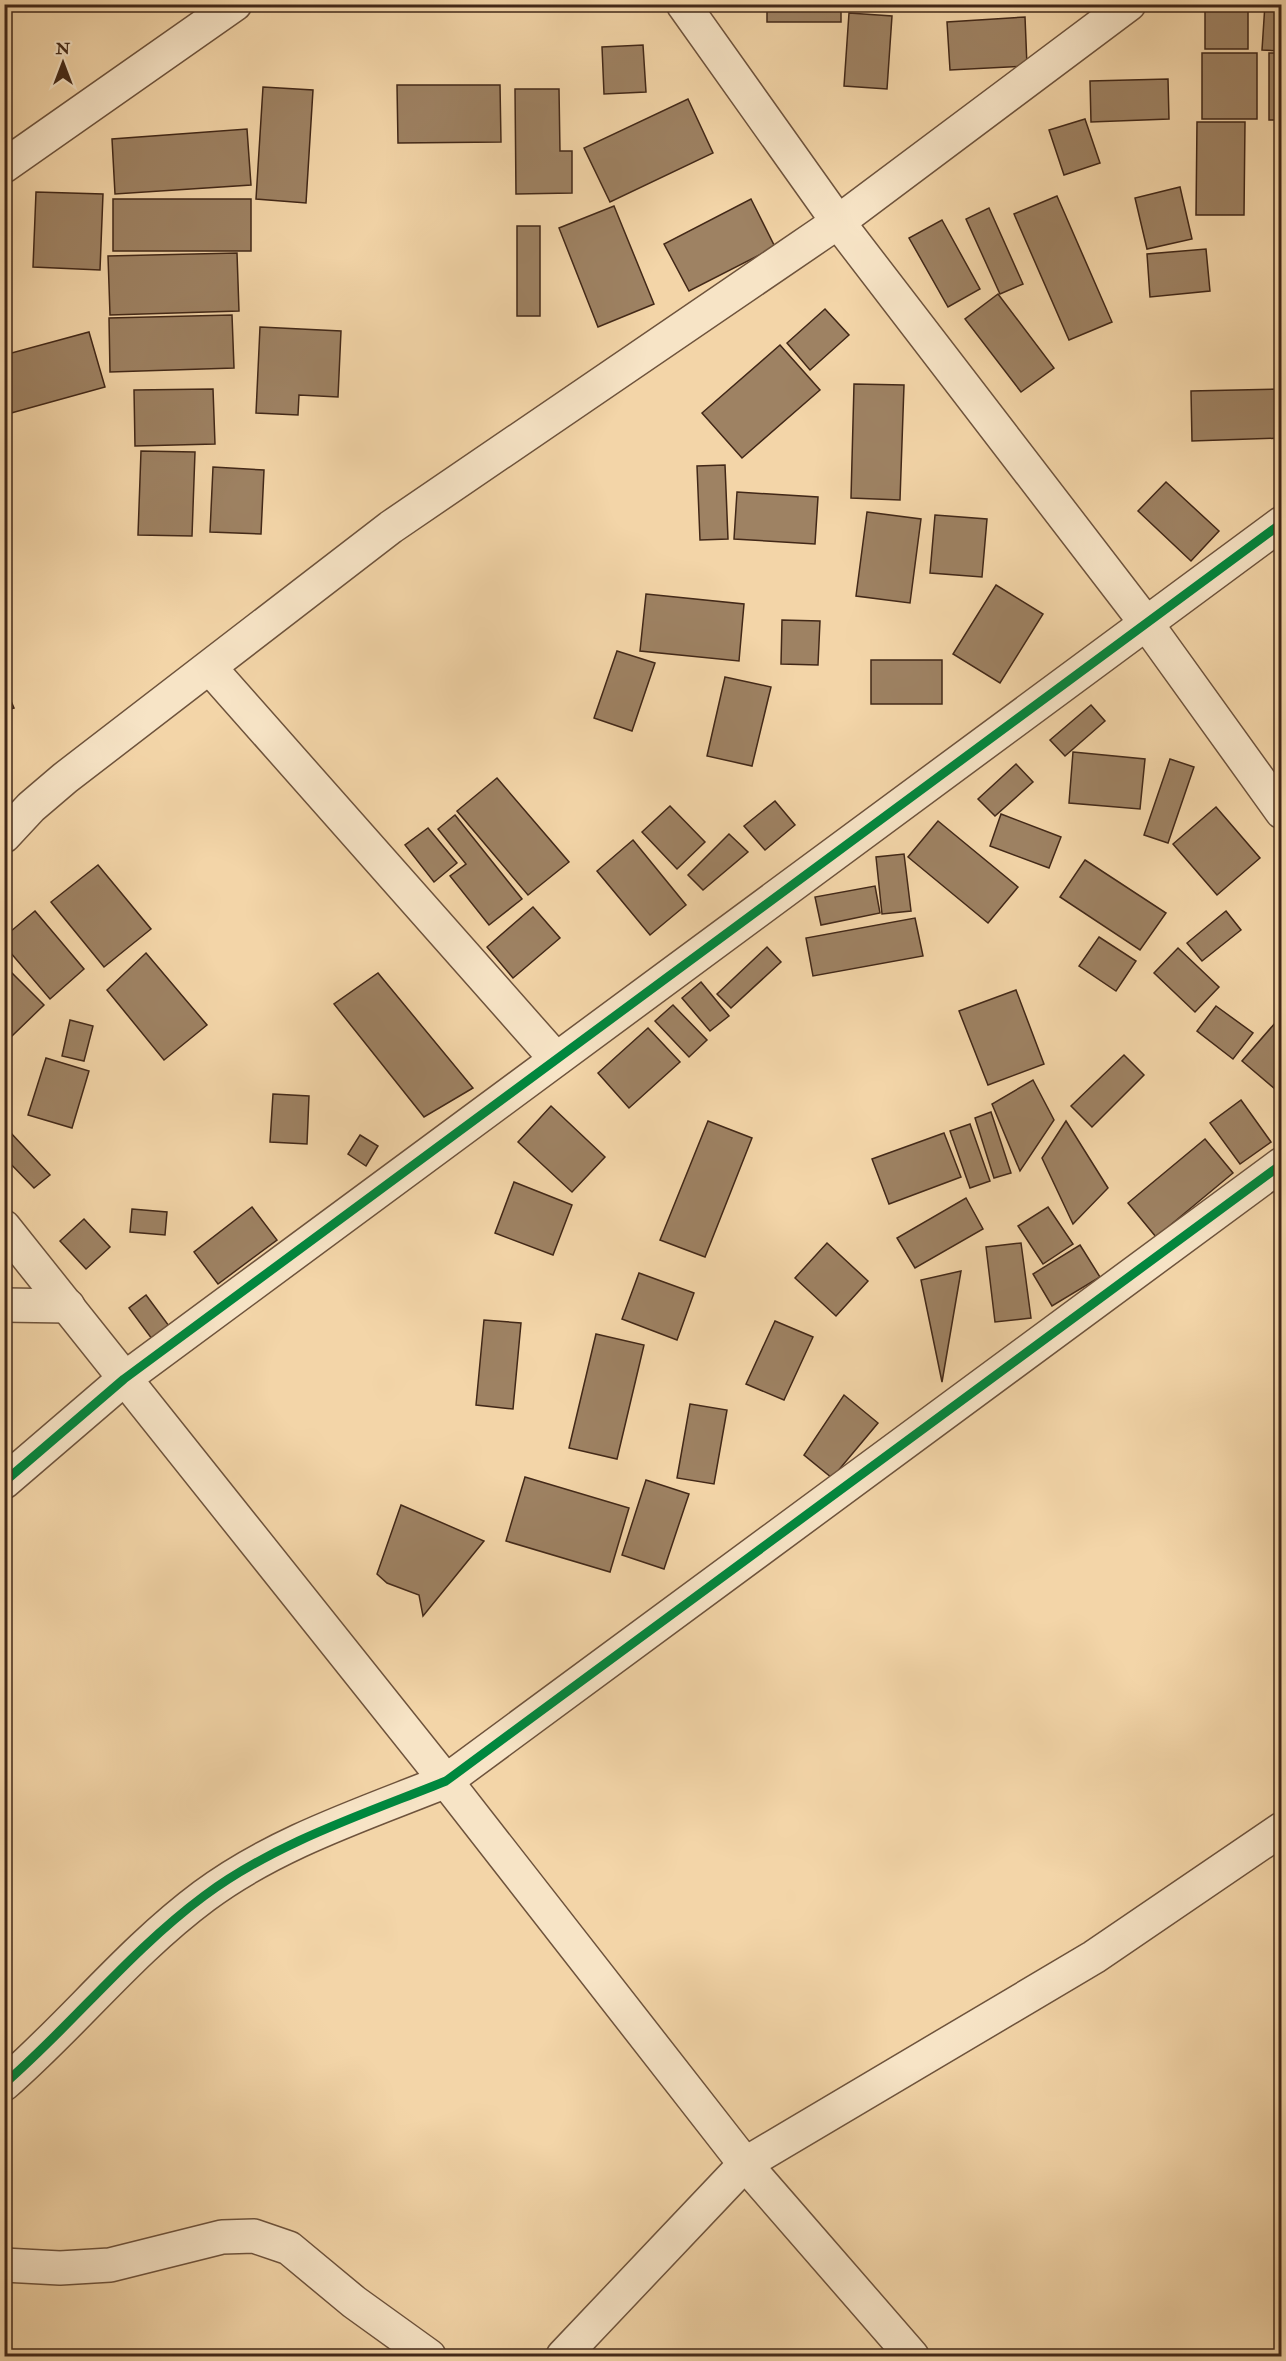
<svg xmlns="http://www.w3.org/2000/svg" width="1286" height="2361" viewBox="0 0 1286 2361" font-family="'IM FELL Double Pica',serif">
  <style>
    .building { fill: #9e8263; stroke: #422818; stroke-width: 1.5 }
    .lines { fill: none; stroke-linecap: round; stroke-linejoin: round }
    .street-casing { stroke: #6e533c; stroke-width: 36 }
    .street { stroke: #f7e4c6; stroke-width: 33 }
    .cycleway-casing { stroke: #f7e4c6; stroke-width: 13 }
    .cycleway { stroke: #00873e; stroke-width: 9 }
  </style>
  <rect width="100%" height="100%" fill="#f3d5a8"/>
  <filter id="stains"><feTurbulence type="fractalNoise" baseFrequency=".00333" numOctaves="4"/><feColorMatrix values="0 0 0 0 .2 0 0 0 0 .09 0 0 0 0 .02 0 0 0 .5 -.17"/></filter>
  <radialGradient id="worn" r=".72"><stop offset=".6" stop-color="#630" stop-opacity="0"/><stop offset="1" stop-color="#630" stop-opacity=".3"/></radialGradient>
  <!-- building -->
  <g class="building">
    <rect x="767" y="4" width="74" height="18"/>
    <rect x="1205" y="4" width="43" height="45"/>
    <polygon points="1265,4 1282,4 1282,51 1262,50"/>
    <polygon points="849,13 892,16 887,89 844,86"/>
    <polygon points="1025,17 1027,66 950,70 947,22"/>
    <polygon points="643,45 646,92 604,94 602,47"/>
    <rect x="1202" y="53" width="55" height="66"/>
    <rect x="1269" y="53" width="13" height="67"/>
    <polygon points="1168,79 1169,119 1091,122 1090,81"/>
    <polygon points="397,85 500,85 501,142 398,143"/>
    <polygon points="263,87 313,90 306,203 256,199"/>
    <polygon points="515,89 559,89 560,151 572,151 572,193 516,194"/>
    <polygon points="688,99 713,153 610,202 584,148"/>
    <polygon points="1085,119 1100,163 1064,175 1049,130"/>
    <polygon points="1197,122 1245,122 1244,215 1196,215"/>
    <polygon points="247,129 251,185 115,194 112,139"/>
    <polygon points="1180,187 1192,239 1147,249 1135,198"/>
    <polygon points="36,192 103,194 100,270 33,267"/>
    <polygon points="1057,196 1112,322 1069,340 1014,214"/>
    <rect x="113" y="199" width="138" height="52"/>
    <polygon points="751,199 775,247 689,291 664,244"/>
    <polygon points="614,206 654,304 598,327 559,228"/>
    <polygon points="989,208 1023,284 1000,294 966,219"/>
    <polygon points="942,220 980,289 948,307 909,238"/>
    <rect x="517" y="226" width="23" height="90"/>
    <polygon points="1206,249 1210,291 1150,297 1147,254"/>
    <polygon points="237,253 239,311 110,315 108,256"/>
    <polygon points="998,294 1054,368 1021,392 965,319"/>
    <polygon points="825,309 849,335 810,370 787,343"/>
    <polygon points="232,315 234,368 110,372 109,318"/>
    <polygon points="260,327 341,331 338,397 299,395 298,415 256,413"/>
    <polygon points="89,332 105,387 4,415 4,355"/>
    <polygon points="780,345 820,390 742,458 702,413"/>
    <polygon points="854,384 904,385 900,500 851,498"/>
    <polygon points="213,389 215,444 135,446 134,390"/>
    <polygon points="1282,389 1282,438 1192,441 1191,391"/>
    <polygon points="141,451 195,452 192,536 138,535"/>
    <polygon points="725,465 728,539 700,540 697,466"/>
    <polygon points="213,467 264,470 261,534 210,532"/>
    <polygon points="1166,482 1219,531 1191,561 1138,511"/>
    <polygon points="737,492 818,497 815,544 734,539"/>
    <polygon points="867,512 921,519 910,603 856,596"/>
    <polygon points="935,515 987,519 982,577 930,573"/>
    <polygon points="996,585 1043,614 1000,683 953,654"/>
    <polygon points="646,594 744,604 739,661 640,651"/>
    <polygon points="782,620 820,621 818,665 781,664"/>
    <polygon points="617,651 655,663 632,731 594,718"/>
    <rect x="871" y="660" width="71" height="44"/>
    <polygon points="725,677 771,687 752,766 707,756"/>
    <polygon points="4,685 14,708 4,711"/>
    <polygon points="1091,705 1105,721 1065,756 1050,740"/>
    <polygon points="1073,752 1145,759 1140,809 1069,803"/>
    <polygon points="1170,759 1194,767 1168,843 1144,835"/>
    <polygon points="1016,764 1033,782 995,816 978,799"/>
    <polygon points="497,778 569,862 528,895 457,811"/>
    <polygon points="775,801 795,825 765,850 744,826"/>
    <polygon points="670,806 705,842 677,869 642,832"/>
    <polygon points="1216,807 1260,858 1217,895 1173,844"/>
    <polygon points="1001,814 1061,837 1049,868 990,846"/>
    <polygon points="455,815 522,899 489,925 450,876 466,864 438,829"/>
    <polygon points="938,821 1018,887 988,923 908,857"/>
    <polygon points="428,828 457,863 434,882 405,845"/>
    <polygon points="729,834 748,852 703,890 688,875"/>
    <polygon points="633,840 686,905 650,935 597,871"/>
    <polygon points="904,854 911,911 882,914 876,857"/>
    <polygon points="1085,860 1166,913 1140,950 1060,897"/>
    <polygon points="98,865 151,929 104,967 51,902"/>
    <polygon points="875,886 880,913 821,925 815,897"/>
    <polygon points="533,907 560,938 513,978 487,947"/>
    <polygon points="35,911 84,969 50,999 4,945 4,937"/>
    <polygon points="1226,911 1241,930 1202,961 1187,943"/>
    <polygon points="915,918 923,956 813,976 806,938"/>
    <polygon points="1099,937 1136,961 1116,991 1079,966"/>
    <polygon points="767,947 781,962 731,1008 717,994"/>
    <polygon points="1178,948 1219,987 1195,1012 1154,973"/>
    <polygon points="146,953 207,1025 164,1060 107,990"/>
    <polygon points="4,965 44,1005 12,1036 4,1028"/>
    <polygon points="378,973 473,1088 424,1117 334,1004"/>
    <polygon points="701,982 729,1016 710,1031 682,998"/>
    <polygon points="1016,990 1044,1064 988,1085 959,1011"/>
    <polygon points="673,1005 707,1040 689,1057 655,1021"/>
    <polygon points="1216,1006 1253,1033 1233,1059 1197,1031"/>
    <polygon points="1282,1015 1282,1095 1242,1061"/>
    <polygon points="70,1020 93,1026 84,1061 62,1056"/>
    <polygon points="648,1028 680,1062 629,1108 598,1073"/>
    <polygon points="1124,1055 1144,1075 1092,1127 1071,1106"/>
    <polygon points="46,1058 89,1071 72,1128 28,1115"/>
    <polygon points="1033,1080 1054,1120 1020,1171 992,1104"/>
    <polygon points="273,1094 309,1096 307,1144 270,1142"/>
    <polygon points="1241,1100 1271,1142 1240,1164 1210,1123"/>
    <polygon points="551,1106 605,1157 572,1192 518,1142"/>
    <polygon points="991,1112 1011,1173 994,1178 975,1118"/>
    <polygon points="708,1121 752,1138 705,1257 660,1240"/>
    <polygon points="1066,1121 1108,1188 1073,1224 1042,1158"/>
    <polygon points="970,1124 990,1181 970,1188 950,1131"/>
    <polygon points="10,1132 50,1175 34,1188 4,1157 4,1137"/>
    <polygon points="944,1133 961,1177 889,1204 872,1159"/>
    <polygon points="360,1135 378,1146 366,1166 348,1154"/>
    <polygon points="1205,1139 1233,1173 1156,1237 1128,1203"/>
    <polygon points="514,1182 572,1205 553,1255 495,1233"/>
    <polygon points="966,1198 983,1229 915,1268 897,1238"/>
    <polygon points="252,1207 277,1240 218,1284 194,1252"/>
    <polygon points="1048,1207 1073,1244 1043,1264 1018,1226"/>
    <polygon points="132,1209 167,1212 165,1235 130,1232"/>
    <polygon points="84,1219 110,1247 86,1269 60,1241"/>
    <polygon points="827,1243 868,1281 836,1316 795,1278"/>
    <polygon points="1021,1243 1031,1318 995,1322 986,1247"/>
    <polygon points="1080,1245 1100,1277 1052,1306 1033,1274"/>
    <polygon points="961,1271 942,1382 921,1280"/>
    <polygon points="639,1273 694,1293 677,1340 622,1319"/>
    <polygon points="146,1295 172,1330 155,1343 129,1308"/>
    <polygon points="484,1320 521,1323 513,1409 476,1405"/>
    <polygon points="775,1321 813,1337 784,1400 746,1384"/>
    <polygon points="596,1334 644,1345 617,1459 569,1448"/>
    <polygon points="844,1395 878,1423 832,1478 804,1455"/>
    <polygon points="690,1404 727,1410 714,1484 677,1478"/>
    <polygon points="525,1477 629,1508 610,1572 506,1541"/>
    <polygon points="646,1480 689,1494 664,1569 622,1555"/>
    <polygon points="401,1505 484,1541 423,1616 419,1595 387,1583 377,1574"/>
  </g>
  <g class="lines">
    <!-- street casing -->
    <g class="street-casing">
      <g id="street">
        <polyline points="683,4 838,222 1146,623 1282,812"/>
        <polyline points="4,166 235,4"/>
        <polyline points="210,668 556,1059"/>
        <polyline points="4,836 31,807 65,778 391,527 838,222 1129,4"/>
        <polyline points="4,1227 446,1781 745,2164 912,2356"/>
        <polyline points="4,1305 68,1306"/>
        <polyline points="4,1482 124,1379 1282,523"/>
        <path d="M4,2084C73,2024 130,1951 204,1896C275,1843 364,1814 446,1781L1282,1164"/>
        <polyline points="4,2265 60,2268 110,2265 222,2237 254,2236 289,2248 354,2302 429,2356"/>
        <polyline points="563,2356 745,2164 1094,1957 1282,1829"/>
      </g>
    </g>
    <!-- street -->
    <use href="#street" class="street"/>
    <!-- cycleway casing -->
    <g class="cycleway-casing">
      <g id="cycleway">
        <polyline points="4,1482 124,1379 1282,523"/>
        <path d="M4,2084C73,2024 130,1951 204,1896C275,1843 364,1814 446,1781L1282,1164"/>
      </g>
    </g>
    <!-- cycleway -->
    <use href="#cycleway" class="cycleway"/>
  </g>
  <!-- margin -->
  <rect width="1286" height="2361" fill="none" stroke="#f3d5a8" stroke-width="24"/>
  <rect x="6" y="6" width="1274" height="2349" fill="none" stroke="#422818" stroke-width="3"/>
  <rect x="12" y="12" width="1262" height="2337" fill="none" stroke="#422818" stroke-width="1.5"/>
  <!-- north arrow -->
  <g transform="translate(63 63)" stroke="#f7e4c6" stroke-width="4.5" paint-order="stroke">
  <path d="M0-4.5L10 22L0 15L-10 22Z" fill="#422818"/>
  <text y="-9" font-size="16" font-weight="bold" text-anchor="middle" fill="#422818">N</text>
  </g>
  <rect width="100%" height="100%" filter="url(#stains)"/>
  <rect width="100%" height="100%" fill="url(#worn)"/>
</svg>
